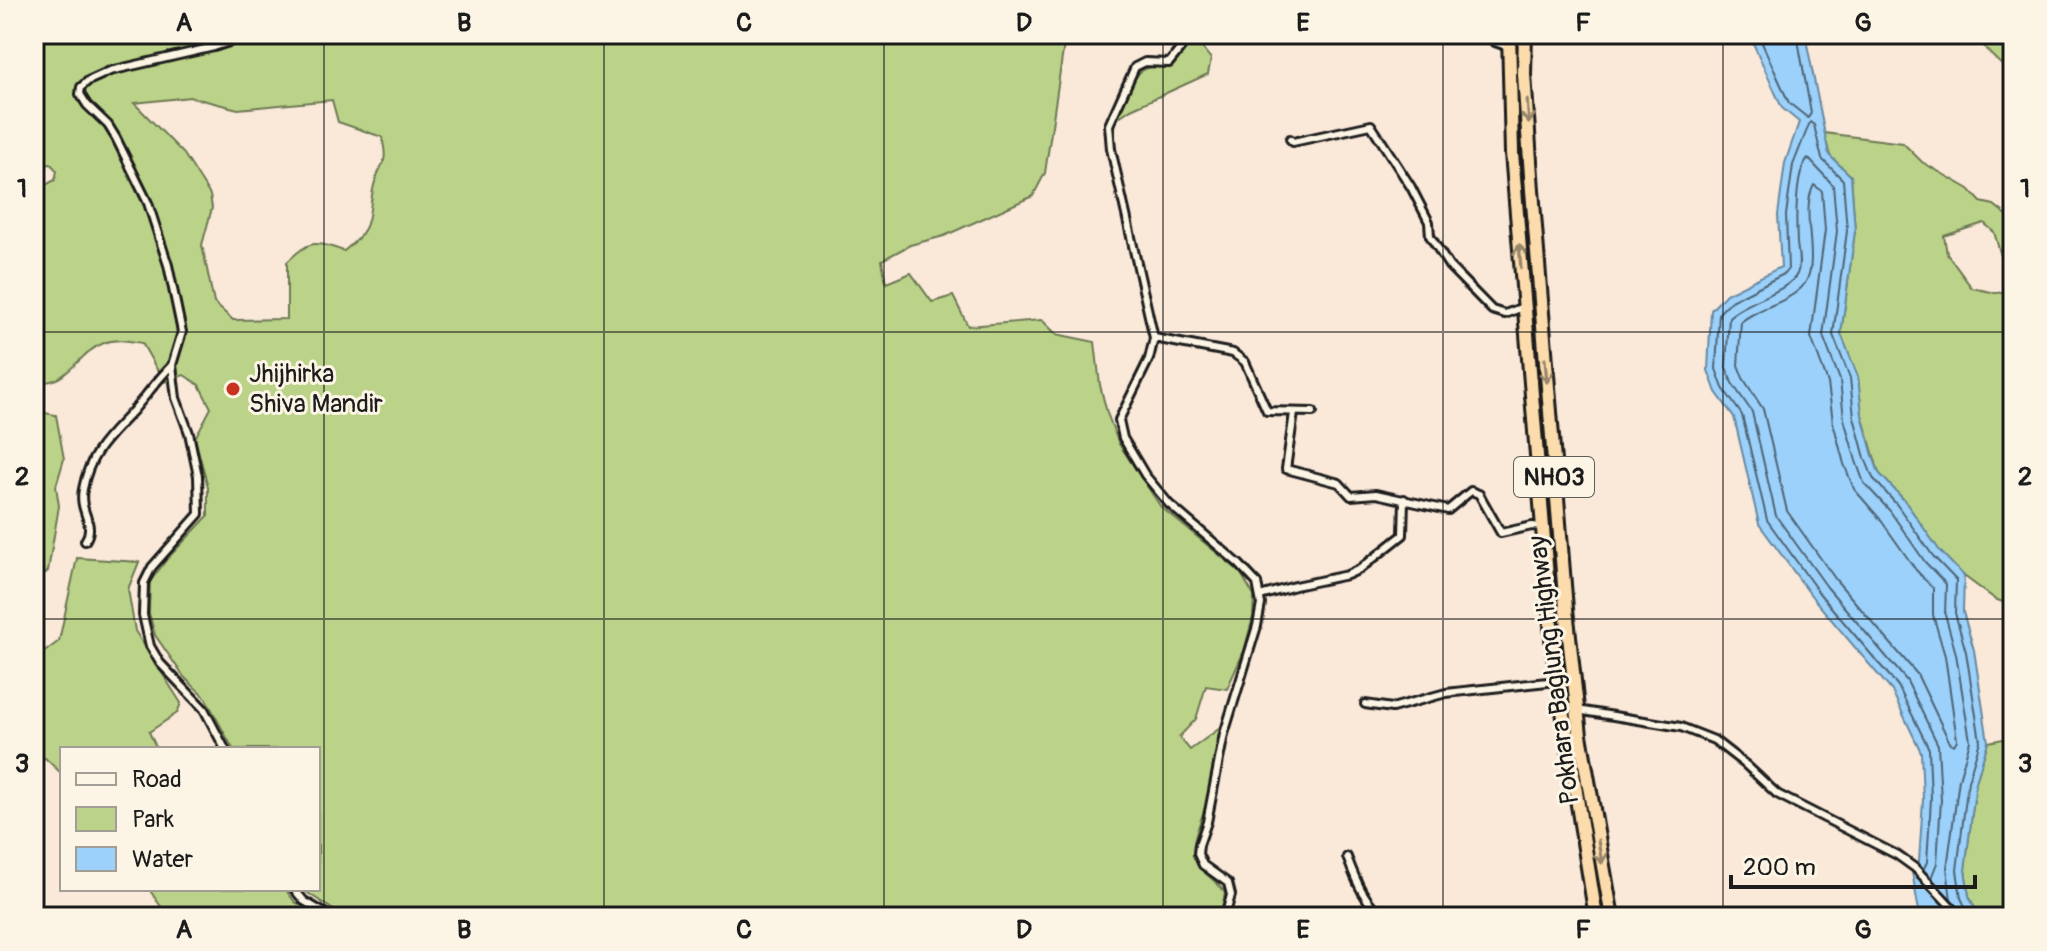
<svg xmlns="http://www.w3.org/2000/svg" width="2047" height="951" viewBox="0 0 2047 951" font-family="Pangolin,sans-serif">
  <style>
    .green { fill: #bbd389; stroke: #6c7852; stroke-width: 2; fill-rule: evenodd }
    .water { fill: #9bd1fa; stroke: #6889a1; stroke-width: 2 }
    .lines { fill: none; stroke-linecap: round; stroke-linejoin: round }
    .shore { stroke: #4f6475; stroke-width: 2 }
    .street-casing { stroke: #1c1c1c; stroke-width: 12 }
    .highway-casing { stroke: #1c1c1c; stroke-width: 18 }
    .street { stroke: #fcf5e5; stroke-width: 6 }
    .highway { stroke: #fcdcac; stroke-width: 12 }
    .oneway { stroke: #97866b }
    .grid { fill: none; stroke: #1c1c1c; stroke-width: 2; stroke-opacity: 0.55 }
    .poi-dot { fill: #c8321e; stroke: #fcf5e5; stroke-width: 3 }
    .labels { text-anchor: middle; dominant-baseline: central; stroke-width: 6; stroke-linejoin: round; paint-order: stroke }
    .shield { fill: #fcf5e5; stroke: #5f5d58; stroke-width: 2 }
    .shield-label { font-size: 24px; font-weight: bold; fill: #1c1c1c }
    .poi-label { font-size: 26px; fill: #1c1c1c; stroke: #fcf5e5; text-anchor: start }
    .street-label { font-size: 26px; fill: #1c1c1c; stroke: #fcf5e5 }
    .neatline { fill: none; stroke: #1c1c1c; stroke-width: 3 }
    .grid-label { font-size: 26px; text-anchor: middle; font-weight: bold; fill: #1c1c1c }
  </style>
  <rect width="100%" height="100%" fill="#fae8d9"/>
  <filter id="ink" filterUnits="userSpaceOnUse"><feTurbulence type="fractalNoise" baseFrequency=".0125" numOctaves="2"/><feDisplacementMap in="SourceGraphic" scale="16" xChannelSelector="R" yChannelSelector="G"/><feConvolveMatrix kernelMatrix="1 2 1 2 8 2 1 2 1" color-interpolation-filters="sRGB"/></filter>
  <g filter="url(#ink)">
    <!-- green -->
    <g class="green">
      <path d="M34,34H1091L1064,44L1045,173L1033,196L944,236L910,245L882,260L886,283L911,273L932,302L953,296L968,326L1042,320L1056,334L1095,342L1100,385L1107,413L1119,444L1161,507L1240,572L1254,596L1253,617L1244,651L1227,689L1206,686L1196,719L1179,737L1190,750L1220,728C1214,758 1212,791 1201,819C1198,829 1191,845 1194,855C1198,873 1217,879 1225,893L1220,917H344L302,889H318V749H233L205,697L184,677L155,635L149,613L150,582L167,559L208,516V487L195,438L211,408L199,385L184,375L164,382L142,343C129,341 116,338 104,343C76,353 67,389 34,381V191L55,180L57,171L51,164L34,166ZM190,97L238,109L332,100L338,122L382,137C389,167 381,159 374,185C366,219 376,225 344,251C314,241 311,239 287,262V319L233,320L214,303L202,245L212,208L210,195L184,154L134,103Z"/>
      <path d="M1179,34H1191L1211,59L1208,74L1131,109L1116,119C1123,105 1129,85 1139,73C1149,60 1197,72 1179,34Z"/>
      <path d="M1978,34H2013V79C2002,59 1986,58 1978,34Z"/>
      <polygon points="1824,133 1903,143 1922,162 1969,189 1981,202 1994,205 2013,220 2013,278 2003,263 1994,232 1984,223 1944,236 1947,254 1972,288 1996,293 2013,291 2013,606 1995,599 1964,576 1940,552 1904,500 1879,473 1862,415 1858,377 1841,334 1855,231 1851,176 1830,156"/>
      <polygon points="34,411 56,415 64,459 56,486 59,506 48,571 34,584"/>
      <polygon points="77,558 139,562 128,589 135,631 181,703 177,713 149,732 157,749 62,749 62,774 45,758 34,757 34,660 59,641"/>
      <polygon points="2013,737 2013,917 1979,917 1969,896 1965,870 1976,782 1988,742"/>
      <polygon points="149,889 285,889 295,902 321,917 168,917"/>
    </g>
    <!-- water -->
    <polygon class="water" points="1749,34 1805,34 1829,155 1851,176 1855,231 1841,334 1858,377 1862,415 1873,456 1879,473 1904,500 1940,551 1964,576 1963,612 1974,650 1988,742 1976,782 1965,870 1969,896 1979,917 1920,917 1912,872 1919,862 1923,799 1921,752 1892,691 1813,598 1759,524 1734,417 1716,392 1708,370 1711,310 1726,294 1781,267 1778,215 1785,163 1799,122 1782,108"/>
    <g class="lines">
      <!-- shore -->
      <g class="shore">
        <polyline points="1758,34 1789,103 1808,118 1811,113 1797,34"/>
        <path d="M1814,185L1822,191L1825,230L1811,337L1828,383L1833,422L1844,464L1854,489L1880,519L1916,570L1933,588V615L1945,656L1957,740L1954,745L1950,743L1917,674L1836,580L1787,511L1763,409L1743,378L1738,365L1741,322C1758,307 1785,304 1801,288C1824,266 1798,214 1814,185Z"/>
        <polyline points="1923,870 1927,862 1931,799 1929,749 1898,686 1819,593 1767,520 1742,415 1723,388 1716,369 1719,313 1731,301 1784,274 1788,269 1786,215 1793,165 1810,122 1814,125 1822,159 1843,180 1847,231 1833,335 1850,378 1854,417 1865,458 1873,478 1897,505 1933,556 1956,580 1955,613 1966,652 1980,741 1968,781 1957,870 1961,898 1970,917"/>
        <path d="M1931,878L1937,863L1941,800L1938,745L1907,681L1827,587L1776,516L1752,412L1732,383L1726,367L1729,317C1745,301 1788,292 1797,274C1801,265 1798,253 1797,243C1796,222 1794,174 1808,158L1833,185L1837,231L1823,336L1840,380L1844,419L1856,461L1864,483L1890,511L1925,562L1946,584L1945,614L1956,654L1970,741L1959,779L1947,868L1951,900"/>
      </g>
      <!-- street casing -->
      <g class="street-casing">
        <g id="street">
          <polyline points="1174,34 1181,48 1169,63 1145,62 1135,67 1109,125 1111,149 1154,338 1149,359 1119,420 1123,438 1145,475 1169,504 1239,564 1257,583 1261,604 1257,626 1224,734 1207,822 1199,845 1198,854 1203,865 1228,883 1231,895 1225,917"/>
          <polyline points="1485,34 1495,42 1509,47"/>
          <polyline points="1290,139 1293,142 1371,125 1411,187 1429,222 1430,236 1449,266 1492,310 1505,314 1523,307"/>
          <polyline points="1154,338 1233,353 1245,362 1267,411 1313,412"/>
          <polyline points="1294,413 1286,469 1339,483 1351,496 1376,494 1448,510 1471,491 1479,494 1501,533 1532,526 1542,527"/>
          <path d="M85,541C97,523 78,513 83,489C90,452 108,438 132,412C146,396 157,380 172,365"/>
          <polyline points="1260,596 1295,586 1347,575 1360,569 1403,535 1404,499"/>
          <polyline points="1365,704 1392,708 1446,693 1557,681"/>
          <polyline points="1577,710 1681,727 1714,740 1746,765 1777,794 1897,855 1915,868 1961,917"/>
          <polyline points="225,749 204,709 160,663 150,646 143,615 144,583 152,567 199,514 198,476 189,433 176,398 172,365 182,332 168,265 148,203 116,138 108,125 87,105 80,94 81,87 88,81 110,71 214,47 253,34"/>
          <path d="M1347,857C1355,878 1365,906 1386,917"/>
          <polyline points="294,889 304,901 331,917"/>
          <polyline points="1433,917 1479,915 1479,917"/>
        </g>
      </g>
      <!-- highway casing -->
      <g class="highway-casing">
        <g id="highway">
          <polyline points="1509,34 1512,153 1553,649 1596,917"/>
          <polyline points="1525,34 1524,74 1532,190 1566,609 1580,735 1612,917"/>
        </g>
      </g>
      <!-- street -->
      <use href="#street" class="street"/>
      <!-- highway -->
      <use href="#highway" class="highway"/>
    </g>
    <!-- one-way arrows -->
    <defs><path id="oneway-shaft" d="M-6 0H5M1.5-3L5.5 0L1.5 3" fill="none" stroke-width="1.6" stroke-linecap="round" stroke-linejoin="round" transform="scale(2)"/></defs>
    <g class="oneway">
      <use href="#oneway-shaft" transform="translate(1528 112) rotate(86)"/>
      <use href="#oneway-shaft" transform="translate(1520 256) rotate(-94)"/>
      <use href="#oneway-shaft" transform="translate(1546 371) rotate(85)"/>
      <use href="#oneway-shaft" transform="translate(1600 852) rotate(80)"/>
    </g>
  </g>
  <!-- grid -->
  <path class="grid" d="M324,34V917M604,34V917M884,34V917M1163,34V917M1443,34V917M1723,34V917M34,332H2013M34,619H2013"/>
  <!-- markers -->
  <circle class="poi-dot" cx="233" cy="389" r="8"/>
  <g class="labels">
    <!-- shield labels -->
    <rect class="shield" x="1514" y="457" width="80" height="40" rx="6"/>
    <g class="shield-label">
      <text x="1554" y="477">NH03</text>
    </g>
    <!-- poi labels -->
    <g class="poi-label">
      <text x="249" y="374">Jhijhirka<tspan x="249" dy="30">Shiva Mandir</tspan></text>
    </g>
    <!-- street labels -->
    <g class="street-label">
      <text transform="translate(1554 670) rotate(-97)">Pokhara Baglung Highway</text>
    </g>
  </g>
  <!-- margin -->
  <rect width="2047" height="951" fill="none" stroke="#fcf5e5" stroke-width="88"/>
  <!-- legend -->
  <rect x="60" y="747" width="260" height="144" fill="#fcf5e5" stroke="#a29e95" stroke-width="2"/>
  <rect x="76" y="773" width="40" height="12" fill="#fcf5e5" stroke="#a29e95" stroke-width="2"/>
  <text x="132" y="787" font-size="24" fill="#1c1c1c">Road</text>
  <rect x="76" y="807" width="40" height="24" fill="#bbd389" stroke="#a29e95" stroke-width="2"/>
  <text x="132" y="827" font-size="24" fill="#1c1c1c">Park</text>
  <rect x="76" y="847" width="40" height="24" fill="#9bd1fa" stroke="#a29e95" stroke-width="2"/>
  <text x="132" y="867" font-size="24" fill="#1c1c1c">Water</text>
  <!-- scale -->
  <path d="M1731 875v12h244v-12" fill="none" stroke="#1c1c1c" stroke-width="4"/>
  <text x="1743" y="875" font-size="24" fill="#1c1c1c" stroke="#fcf5e5" stroke-width="6" paint-order="stroke">200 m</text>
  <rect x="44" y="44" width="1959" height="863" class="neatline"/>
  <g class="grid-label">
    <text x="184" y="31">A</text>
    <text x="464" y="31">B</text>
    <text x="744" y="31">C</text>
    <text x="1024" y="31">D</text>
    <text x="1303" y="31">E</text>
    <text x="1583" y="31">F</text>
    <text x="1863" y="31">G</text>
    <text x="22" y="197">1</text>
    <text x="2025" y="197">1</text>
    <text x="22" y="485">2</text>
    <text x="2025" y="485">2</text>
    <text x="22" y="772">3</text>
    <text x="2025" y="772">3</text>
    <text x="184" y="938">A</text>
    <text x="464" y="938">B</text>
    <text x="744" y="938">C</text>
    <text x="1024" y="938">D</text>
    <text x="1303" y="938">E</text>
    <text x="1583" y="938">F</text>
    <text x="1863" y="938">G</text>
  </g>
</svg>
